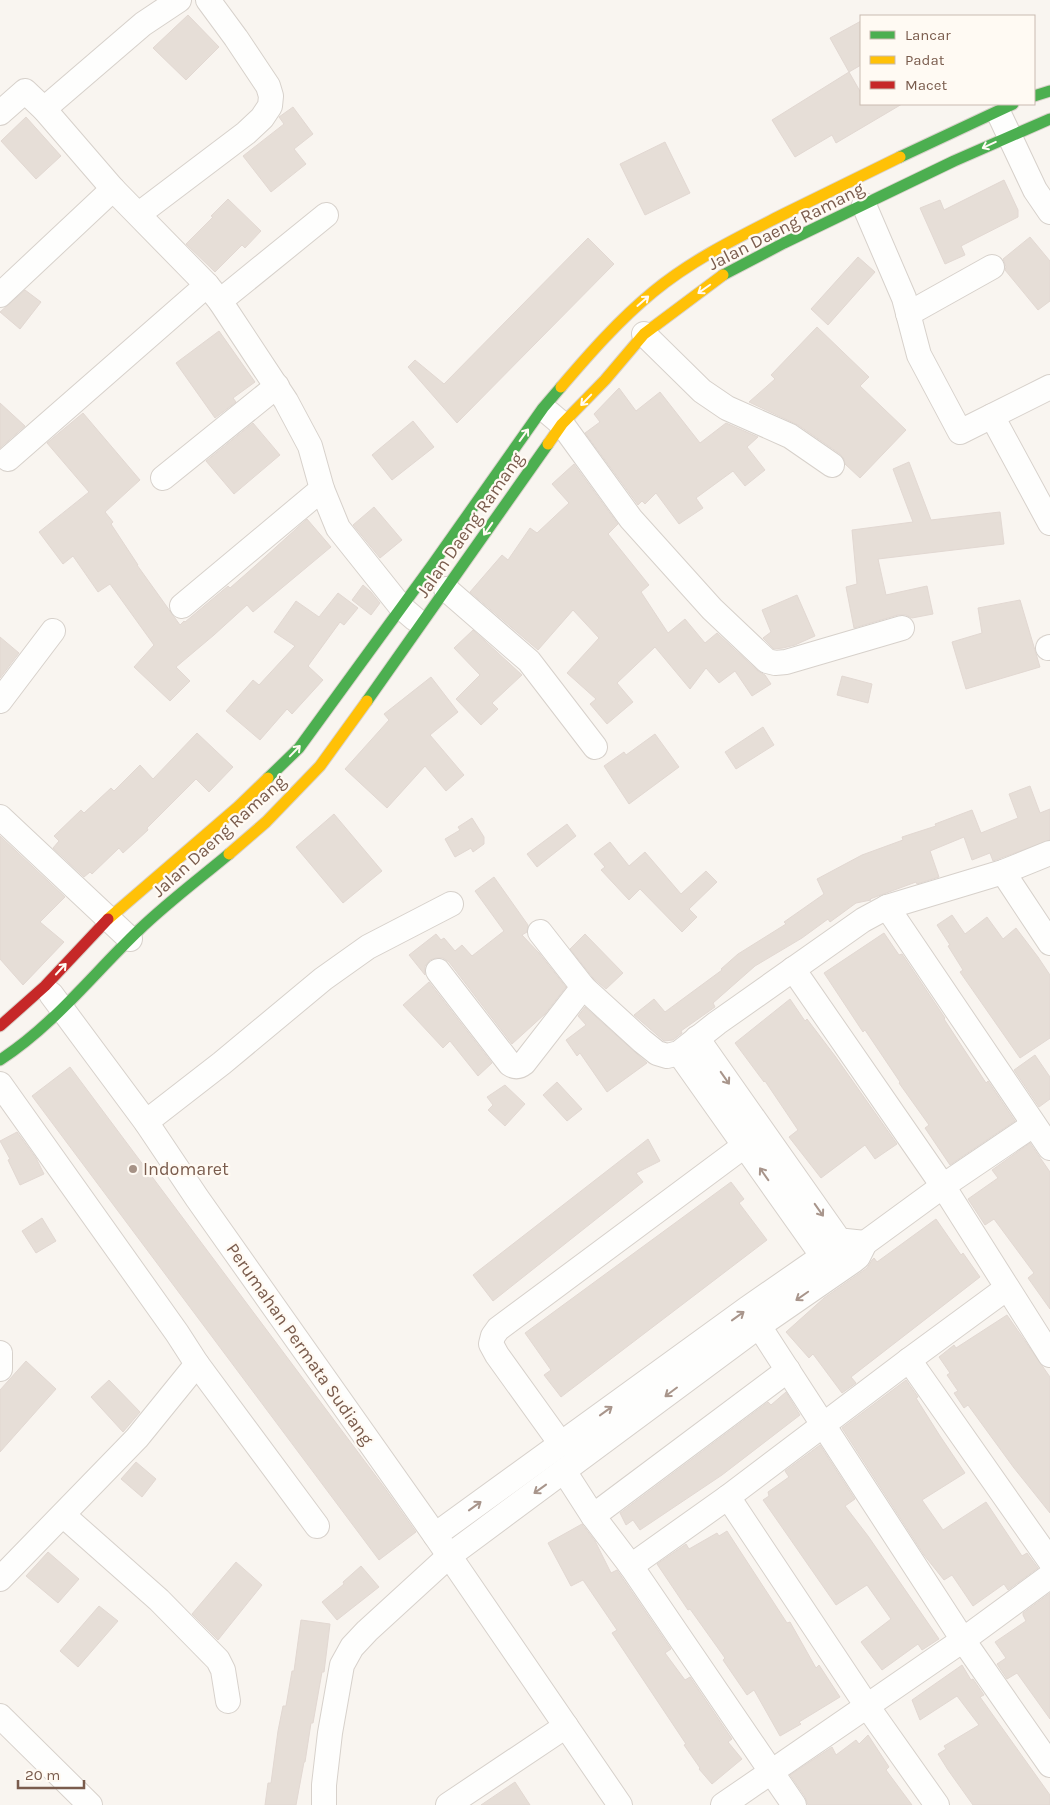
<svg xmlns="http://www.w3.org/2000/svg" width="1050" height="1805" viewBox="0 0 1050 1805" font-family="Karla,sans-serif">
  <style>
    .building { fill: #e6ded7; stroke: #e2d8d2 }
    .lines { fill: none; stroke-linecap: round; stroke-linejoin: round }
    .street-casing { stroke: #d7d1cb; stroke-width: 26 }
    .fast-casing { stroke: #d9d2cb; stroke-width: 13 }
    .slow-casing { stroke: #d9d2cb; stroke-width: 13 }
    .jam-casing { stroke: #d9d2cb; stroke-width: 13 }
    .street { stroke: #fefefd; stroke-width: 24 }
    .fast { stroke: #4caf50; stroke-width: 11 }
    .slow { stroke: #ffc107; stroke-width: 11 }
    .jam { stroke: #c62828; stroke-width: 11 }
    .oneway { stroke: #fffaf3 }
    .oneway2 { stroke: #a8958b }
    .poi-dot { fill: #a69286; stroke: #fffaf3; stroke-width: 2 }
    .labels { text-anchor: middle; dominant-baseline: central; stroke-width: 4.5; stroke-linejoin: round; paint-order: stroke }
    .street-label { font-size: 18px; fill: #7a5c4d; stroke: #fffaf3 }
    .poi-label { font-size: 18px; fill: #7a5c4d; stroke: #fffaf3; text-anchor: start }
  </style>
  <rect width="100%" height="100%" fill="#f9f5f0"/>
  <!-- building -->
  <g class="building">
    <polygon points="188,15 219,47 186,80 153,48"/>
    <polygon points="861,21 861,65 849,72 830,38"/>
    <polygon points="849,72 861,93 861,104 902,104 836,143 832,135 795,157 772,120"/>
    <polygon points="293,107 313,134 294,149 306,164 271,192 243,156 284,124 279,117"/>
    <polygon points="26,117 61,156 36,179 1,141"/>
    <polygon points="665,142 690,193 645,215 620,164"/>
    <polygon points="1004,180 1018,210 1018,217 961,246 965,255 945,264 920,208 940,200 944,210"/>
    <polygon points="228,199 261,231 245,248 242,245 215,272 186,244 213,217 211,216"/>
    <polygon points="1030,237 1050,261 1050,301 1038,310 1005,270 1006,267 1003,259"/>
    <polygon points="588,238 614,264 457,423 408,367 415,360 444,384"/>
    <polygon points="858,257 875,272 828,325 811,309"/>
    <polygon points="25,290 41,302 20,329 0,312"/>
    <polygon points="817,327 869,377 860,386 906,430 860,478 845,464 844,459 840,454 798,425 749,402 775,379 771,375"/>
    <polygon points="219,331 255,382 233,398 236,402 215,418 176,363"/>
    <polygon points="619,388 636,411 660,392 700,443 726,423 758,437 747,447 765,470 745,486 733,471 696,498 703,508 679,524 656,493 645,504 642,501 638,505 585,433 600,422 594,414"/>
    <polygon points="0,403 25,426 0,448"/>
    <polygon points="83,413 140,480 105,512 113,522 111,524 138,565 137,565 180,625 184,621 185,622 228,586 230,588 255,566 307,519 331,547 253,612 247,605 214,635 176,667 190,681 170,701 134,667 154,645 110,584 98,592 73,556 63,564 39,532 89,492 47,443"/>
    <polygon points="413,421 434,447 392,480 372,455"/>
    <polygon points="253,423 280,455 234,494 206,461"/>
    <polygon points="909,462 931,520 1000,512 1004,544 878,559 886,595 927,586 933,614 912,618 906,615 898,615 854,628 846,587 857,584 852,530 913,522 893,469"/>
    <polygon points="574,464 618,524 608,534 649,585 641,592 668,633 685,619 705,643 717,633 758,671 765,675 771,684 752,696 735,671 719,683 706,668 690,689 655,647 617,683 633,702 607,724 590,704 596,699 567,673 599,638 573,610 538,650 470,592 502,555 508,560 530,528 537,533 569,503 552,484"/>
    <polygon points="374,507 402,540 380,558 353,525"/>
    <polygon points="363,585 371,592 380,603 371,615 352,600"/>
    <polygon points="338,593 358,608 344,625 340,622 308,666 323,680 292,714 287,709 260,740 226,711 253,680 259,685 295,646 274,632 296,601 319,617"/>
    <polygon points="797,595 815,636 795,645 783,648 774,649 763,638 771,632 762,610"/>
    <polygon points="1020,600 1040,667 966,689 952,642 982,633 978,608"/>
    <polygon points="473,630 522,675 492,703 498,709 481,725 456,699 480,675 454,648"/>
    <polygon points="0,637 19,653 0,678"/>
    <polygon points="842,676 872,684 868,703 837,695"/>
    <polygon points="431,677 458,712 430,735 464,775 446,791 425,766 387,808 345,769 389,720 384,714"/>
    <polygon points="763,727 774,745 736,769 725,752"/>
    <polygon points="197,733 233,767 209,792 196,779 147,828 148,830 123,853 119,848 92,874 90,872 84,877 53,848 59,841 54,836 81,810 84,813 111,788 114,791 140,765 153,779"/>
    <polygon points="655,734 679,767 629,804 604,766 624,752 626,755"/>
    <polygon points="1030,786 1040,813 1050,809 1050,840 993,861 990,853 972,860 964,837 930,851 939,877 917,884 916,882 870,899 871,900 856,903 830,922 828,919 802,938 755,966 713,1003 715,1007 681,1031 682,1033 673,1040 664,1041 634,1015 654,999 665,1012 722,970 721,969 738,954 786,924 784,922 824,894 817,879 862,855 903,840 902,837 936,826 935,824 972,810 981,833 1018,818 1009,794"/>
    <polygon points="334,814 382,871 343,903 296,847"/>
    <polygon points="472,818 484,837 484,844 473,852 471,848 455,857 445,839 460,830 458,827"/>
    <polygon points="567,824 576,836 537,867 527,854"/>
    <polygon points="0,836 65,897 40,922 64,942 23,985 0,959"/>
    <polygon points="610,842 629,866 645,852 681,894 706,871 717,882 689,909 697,917 682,932 640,889 629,900 601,870 605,867 594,854"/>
    <polygon points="494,877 528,925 527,932 522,935 539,953 566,987 545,1014 512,1044 449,962 443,958 436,958 430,960 425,966 425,975 409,955 436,934 441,940 444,938 455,951 462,945 472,956 504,931 475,891"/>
    <polygon points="952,915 965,934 987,917 1003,939 1016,928 1038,957 1050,975 1050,1038 1020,1058 960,972 963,970 948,946 950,945 937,925"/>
    <polygon points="884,933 899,955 902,954 945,1018 944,1019 986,1083 988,1081 1015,1121 950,1165 925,1128 929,1125 899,1083 900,1082 865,1030 863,1032 824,973"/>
    <polygon points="585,934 623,973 606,989 593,978 570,949"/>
    <polygon points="429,982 492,1063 478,1076 450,1041 443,1048 403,1005"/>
    <polygon points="790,999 805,1021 807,1019 835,1056 897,1144 875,1159 865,1145 821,1178 789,1137 798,1130 765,1081 764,1082 735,1043"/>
    <polygon points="585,1007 647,1063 607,1092 580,1053 577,1056 566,1040 586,1025 578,1016"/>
    <polygon points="1035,1055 1050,1077 1050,1099 1039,1107 1014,1070"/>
    <polygon points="70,1067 384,1487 416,1532 379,1560 32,1096"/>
    <polygon points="557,1082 582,1109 567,1121 543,1095"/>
    <polygon points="505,1085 525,1104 505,1126 488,1110 493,1105 487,1097"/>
    <polygon points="17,1132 36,1158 44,1174 20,1185 8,1160 10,1159 0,1141"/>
    <polygon points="648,1139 660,1161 636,1173 643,1182 493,1301 473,1275"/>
    <polygon points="1030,1143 1050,1172 1050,1309 1028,1278 1034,1273 994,1219 985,1225 968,1199 998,1178 992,1170"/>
    <polygon points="731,1182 744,1199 739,1203 767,1240 561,1397 544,1375 551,1370 525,1333"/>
    <polygon points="42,1218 56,1241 36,1253 22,1231"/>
    <polygon points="936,1219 961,1255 963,1253 980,1277 851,1377 856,1383 842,1393 813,1354 809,1358 786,1332 824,1298 867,1268 872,1260 874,1258 877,1262"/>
    <polygon points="1007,1315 1050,1377 1050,1513 1014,1468 968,1405 964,1408 954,1393 958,1391 947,1375 950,1373 939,1357 954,1345 956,1348"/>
    <polygon points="26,1361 56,1389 0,1452 0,1390"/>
    <polygon points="109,1380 140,1412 123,1432 91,1397"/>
    <polygon points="906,1380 918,1397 916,1398 940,1436 965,1473 922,1500 943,1530 986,1502 1022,1556 1027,1553 1038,1568 1008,1590 1004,1584 973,1606 952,1575 944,1580 924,1555 842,1428"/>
    <polygon points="786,1392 800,1415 722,1475 640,1530 633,1520 626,1525 620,1513 768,1402 771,1405"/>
    <polygon points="820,1445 855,1499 845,1506 868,1536 939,1639 922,1650 918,1644 882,1670 861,1642 891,1619 867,1585 836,1605 763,1500 769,1496 768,1492 789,1477 785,1471"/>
    <polygon points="136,1462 156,1479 142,1497 121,1479"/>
    <polygon points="582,1524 595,1541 611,1573 617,1570 671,1649 665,1653 685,1680 690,1677 732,1739 728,1742 742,1759 712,1784 699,1769 700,1768 684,1745 686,1744 612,1633 617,1630 583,1580 571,1586 548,1543"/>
    <polygon points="727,1531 787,1623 790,1622 816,1668 819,1665 840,1697 799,1722 801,1724 780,1736 754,1690 747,1695 723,1660 725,1658 690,1609 688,1610 657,1564 686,1544 689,1549 717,1533 719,1536"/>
    <polygon points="48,1552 79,1579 58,1603 26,1576"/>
    <polygon points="236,1562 262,1585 218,1640 192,1614"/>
    <polygon points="361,1566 379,1587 337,1620 322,1602 344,1584 343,1582"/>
    <polygon points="1050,1593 1050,1719 1017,1673 1007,1679 997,1664 1006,1658 995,1642 1026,1621 1023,1615 1023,1613"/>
    <polygon points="99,1606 118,1621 78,1667 60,1651"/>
    <polygon points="301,1620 330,1624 324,1672 322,1672 313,1723 311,1723 305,1762 304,1762 296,1805 265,1805 268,1783 271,1783 278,1731 283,1706 286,1706 292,1671 294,1671"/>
    <polygon points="962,1665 971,1680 973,1679 984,1695 980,1697 1050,1795 1050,1805 973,1805 948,1770 938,1754 946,1749 944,1746 979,1725 957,1696 920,1720 912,1700"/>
    <polygon points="868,1735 889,1767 886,1770 912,1805 808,1805 805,1797 790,1775 832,1747 836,1755 856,1740 859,1744"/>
    <polygon points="515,1782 530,1805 481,1805"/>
  </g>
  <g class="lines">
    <!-- street casing -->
    <g class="street-casing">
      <g id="street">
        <polyline points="44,109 143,24 179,0"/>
        <polyline points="0,113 25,91 44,109 113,189 207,285 220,301 286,401 310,446 322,489 338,528 401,607 415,619"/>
        <polyline points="1001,118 1035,190 1050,212"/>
        <polyline points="864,205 904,298 919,355 960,432 1050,387"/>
        <polyline points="139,214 246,133 262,118 270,106 271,96 268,86 236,38 208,0"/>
        <polyline points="0,295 113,189"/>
        <polyline points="220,301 326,215"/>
        <polyline points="908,314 992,267"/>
        <polyline points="644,334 702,391 727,408 790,436 832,465"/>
        <polyline points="549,413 562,424 631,519 712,609 767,661 775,663 786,662 902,628"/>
        <polyline points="992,416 1050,523"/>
        <polyline points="8,459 207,285"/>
        <polyline points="163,478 277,386"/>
        <polyline points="446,589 529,661 595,747"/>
        <polyline points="182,606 322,489"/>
        <polyline points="1048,648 1050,647"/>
        <polyline points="0,701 53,631"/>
        <polyline points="0,817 130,939"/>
        <polyline points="1003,872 1050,943"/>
        <polyline points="887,907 1050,1148"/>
        <polyline points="540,932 583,987 642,1041 657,1053 667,1056 679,1053 717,1023 863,920 887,907 1003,872 1050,853"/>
        <polyline points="793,969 943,1186 1033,1125"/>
        <path d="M438,971L510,1064C516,1068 519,1067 524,1063L583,987"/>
        <polyline points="51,994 146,1122 197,1198 435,1535 620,1805"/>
        <polyline points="697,1038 851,1257"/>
        <polyline points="679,1053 831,1268"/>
        <polyline points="0,1084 177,1333 197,1364 317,1526"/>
        <polyline points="146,1122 222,1063 323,979 368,947 451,904"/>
        <polyline points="759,1326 963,1640 1050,1765"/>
        <polyline points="0,1353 0,1369"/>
        <polyline points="909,1360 1050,1561"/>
        <polyline points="561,1444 497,1355 491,1344 493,1336 498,1329 744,1146"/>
        <polyline points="564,1471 593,1516 631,1566 794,1805"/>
        <polyline points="728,1497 909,1360 1007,1288"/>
        <polyline points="63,1515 159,1600 218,1660 223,1670 228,1701"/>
        <polyline points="593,1516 788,1370"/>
        <polyline points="435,1535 748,1308 823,1256 846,1241 865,1243"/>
        <polyline points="631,1566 728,1497 867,1706 937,1805"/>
        <polyline points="0,1579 137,1438 197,1364"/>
        <polyline points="0,1716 90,1805"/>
        <polyline points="324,1805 324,1785 330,1733 342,1665 352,1647 367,1631 449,1556 759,1326 853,1261 858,1257 865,1243 943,1186 1050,1355"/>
        <polyline points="448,1805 566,1726"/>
        <polyline points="723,1805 963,1640 1050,1576"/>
      </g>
    </g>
    <!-- fast casing -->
    <g class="fast-casing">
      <g id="fast">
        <polyline points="1034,96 1050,91"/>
        <polyline points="900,157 1013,104"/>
        <polyline points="723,275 784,243 954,161 1050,119"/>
        <polyline points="367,701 548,444"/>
        <polyline points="268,778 299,748 433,564 543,408 561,387"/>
        <path d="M0,1060C54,1025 93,974 139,930C167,903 199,879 229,854"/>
      </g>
    </g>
    <!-- slow casing -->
    <g class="slow-casing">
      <g id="slow">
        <path d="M561,387C590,353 619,320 653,292C693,259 739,237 784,214C823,195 861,176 900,157"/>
        <polyline points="548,444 562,424 605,380 644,334 723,275"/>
        <polyline points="229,854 266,822 320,766 367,701"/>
        <polyline points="108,919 238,807 268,778"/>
      </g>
    </g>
    <!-- jam casing -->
    <g class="jam-casing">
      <polyline id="jam" points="0,1026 45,986 108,919"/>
    </g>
    <!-- street -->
    <use href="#street" class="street"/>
    <!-- fast -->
    <use href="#fast" class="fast"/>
    <!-- slow -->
    <use href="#slow" class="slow"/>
    <!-- jam -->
    <use href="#jam" class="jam"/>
  </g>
  <!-- one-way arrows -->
  <defs><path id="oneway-shaft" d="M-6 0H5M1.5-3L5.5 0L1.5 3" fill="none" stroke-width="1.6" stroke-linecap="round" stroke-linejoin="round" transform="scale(1.25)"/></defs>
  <g class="oneway">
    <use href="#oneway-shaft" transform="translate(989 145) rotate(155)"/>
    <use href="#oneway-shaft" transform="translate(704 289) rotate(145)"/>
    <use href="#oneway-shaft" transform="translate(643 301) rotate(-41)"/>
    <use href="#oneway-shaft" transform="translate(586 400) rotate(134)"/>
    <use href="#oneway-shaft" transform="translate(524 435) rotate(-54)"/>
    <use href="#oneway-shaft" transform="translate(488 529) rotate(125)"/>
    <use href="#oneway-shaft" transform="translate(295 751) rotate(-46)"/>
    <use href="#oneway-shaft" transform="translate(61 969) rotate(-47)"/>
  </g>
  <g class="oneway2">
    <use href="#oneway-shaft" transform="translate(725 1078) rotate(55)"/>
    <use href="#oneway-shaft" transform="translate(764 1174) rotate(-125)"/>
    <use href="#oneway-shaft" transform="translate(819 1210) rotate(55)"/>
    <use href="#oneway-shaft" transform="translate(802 1296) rotate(145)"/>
    <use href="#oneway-shaft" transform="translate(738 1316) rotate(-36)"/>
    <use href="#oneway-shaft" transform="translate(671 1392) rotate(143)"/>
    <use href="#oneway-shaft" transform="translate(606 1411) rotate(-36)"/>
    <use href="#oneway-shaft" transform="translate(540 1489) rotate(144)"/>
    <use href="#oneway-shaft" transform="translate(475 1506) rotate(-36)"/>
  </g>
  <!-- markers -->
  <circle class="poi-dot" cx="133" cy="1169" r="5"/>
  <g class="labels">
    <!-- street labels -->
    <g class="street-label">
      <text transform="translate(786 226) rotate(-27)">Jalan Daeng Ramang</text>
      <text transform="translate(470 525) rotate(-55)">Jalan Daeng Ramang</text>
      <text transform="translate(219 836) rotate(-42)">Jalan Daeng Ramang</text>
      <text transform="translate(300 1344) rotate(55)">Perumahan Permata Sudiang</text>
    </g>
    <!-- poi labels -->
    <g class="poi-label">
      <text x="143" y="1169">Indomaret</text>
    </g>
  </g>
  <!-- legend -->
  <rect x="860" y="15" width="175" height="90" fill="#fffaf3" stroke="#cabbb1"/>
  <rect x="870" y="31" width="25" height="8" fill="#4caf50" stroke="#cabbb1"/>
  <text x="905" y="40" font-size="15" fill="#7a5c4d">Lancar</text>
  <rect x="870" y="56" width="25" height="8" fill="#ffc107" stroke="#cabbb1"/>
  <text x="905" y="65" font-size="15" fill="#7a5c4d">Padat</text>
  <rect x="870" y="81" width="25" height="8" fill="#c62828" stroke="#cabbb1"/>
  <text x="905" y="90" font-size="15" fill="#7a5c4d">Macet</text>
  <!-- scale -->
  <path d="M18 1780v8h66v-8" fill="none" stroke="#7a5c4d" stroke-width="2.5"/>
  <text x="25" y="1780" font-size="15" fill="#7a5c4d" stroke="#fffaf3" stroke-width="4" paint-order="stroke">20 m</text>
</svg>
